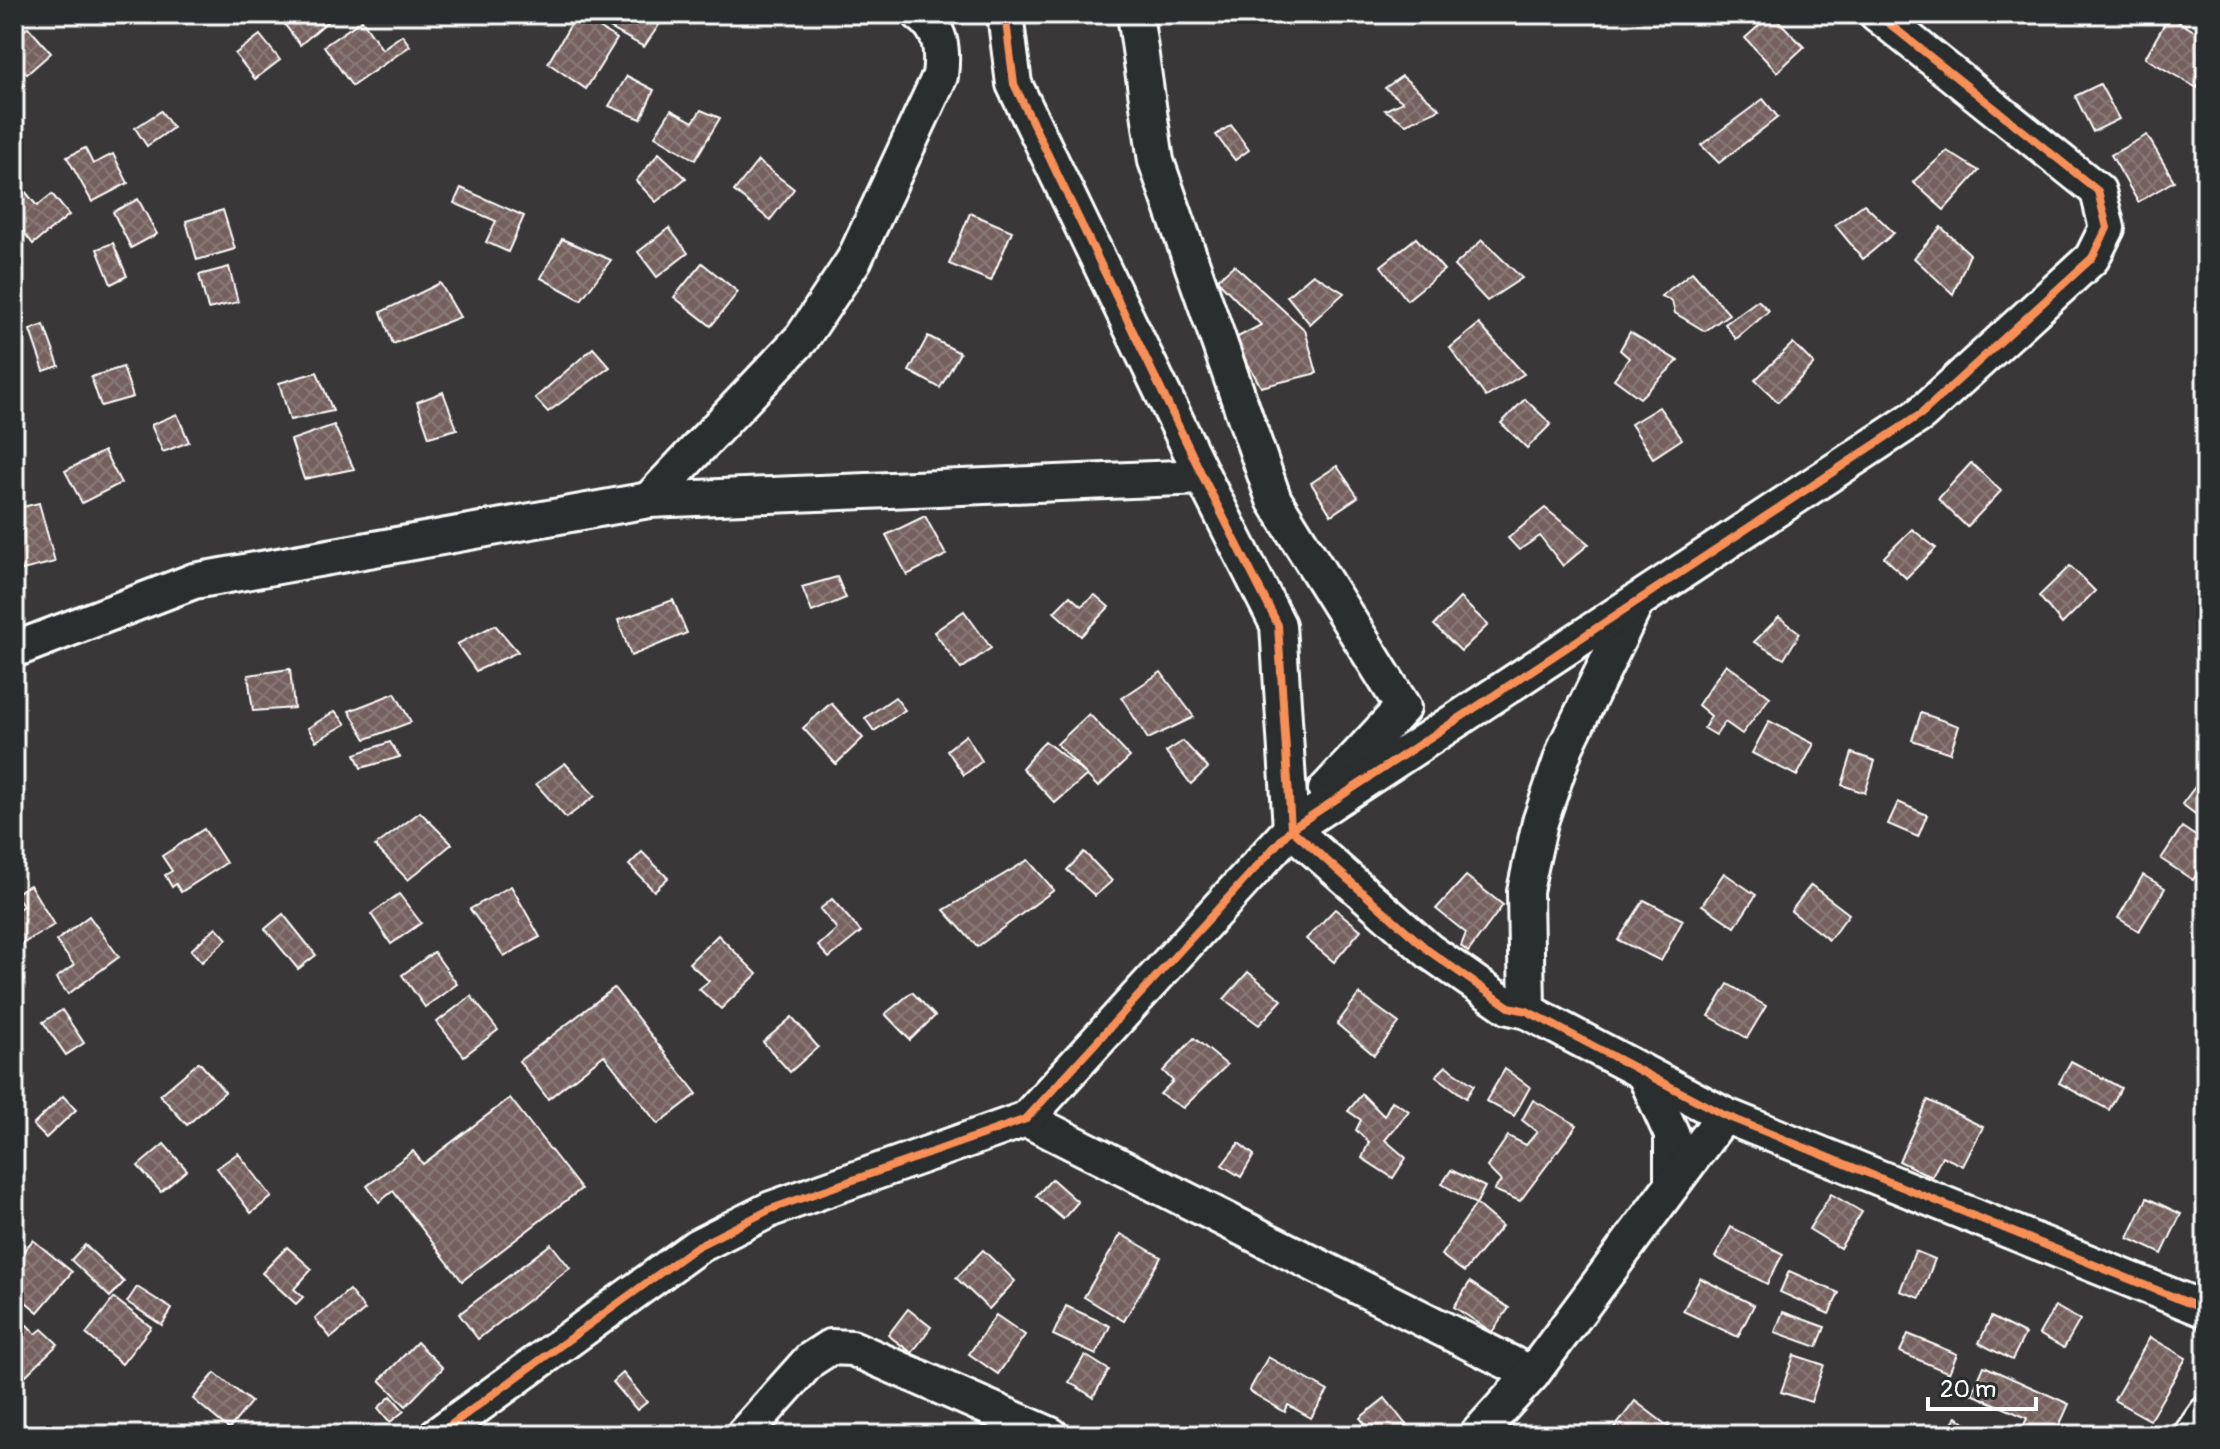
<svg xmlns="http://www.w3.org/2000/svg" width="2220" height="1449" viewBox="0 0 2220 1449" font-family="Pangolin,sans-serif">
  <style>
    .building { fill: url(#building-cross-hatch); stroke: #fff; stroke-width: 2 }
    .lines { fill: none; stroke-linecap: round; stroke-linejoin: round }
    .minor-casing { stroke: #fff; stroke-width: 40 }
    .minor { stroke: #2a2d2e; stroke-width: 34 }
    .cycleway-casing { stroke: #2a2d2e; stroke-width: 13 }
    .cycleway { stroke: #f78f57; stroke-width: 8 }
  </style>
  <defs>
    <pattern id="building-cross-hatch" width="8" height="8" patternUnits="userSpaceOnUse" patternTransform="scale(2)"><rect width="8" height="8" fill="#74615e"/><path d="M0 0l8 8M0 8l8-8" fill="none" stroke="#897976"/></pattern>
  </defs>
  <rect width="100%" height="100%" fill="#393738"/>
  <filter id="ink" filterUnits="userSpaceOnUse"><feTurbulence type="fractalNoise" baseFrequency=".0125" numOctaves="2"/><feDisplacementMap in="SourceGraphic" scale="16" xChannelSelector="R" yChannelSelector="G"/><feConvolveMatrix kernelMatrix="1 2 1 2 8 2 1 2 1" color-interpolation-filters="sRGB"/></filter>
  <g filter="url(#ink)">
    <!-- building -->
    <g class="building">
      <polygon points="277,14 320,14 327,22 300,45"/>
      <polygon points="577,14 617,39 586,89 548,63"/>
      <polygon points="618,14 656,14 663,19 644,47 606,26"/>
      <polygon points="1772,14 1804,47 1777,72 1745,38"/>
      <polygon points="2169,16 2206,38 2206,73 2197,88 2145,58"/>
      <polygon points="362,20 382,49 402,35 410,46 352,86 324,46"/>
      <polygon points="28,27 51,53 27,74 14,60 14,40"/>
      <polygon points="260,35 280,60 255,79 235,54"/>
      <polygon points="627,76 654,90 641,119 609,106"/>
      <polygon points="1402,76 1440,109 1406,124 1385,110 1403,102 1385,88"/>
      <polygon points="2100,84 2119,119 2093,132 2075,96"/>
      <polygon points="1763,99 1778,117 1719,163 1701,145"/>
      <polygon points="671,110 693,122 701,110 720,118 695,160 655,136"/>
      <polygon points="161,111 173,128 147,146 135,128"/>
      <polygon points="1231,125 1249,150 1235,160 1216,135"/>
      <polygon points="2147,135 2174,181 2138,202 2111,155"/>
      <polygon points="85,148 93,164 113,154 128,183 92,202 67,157"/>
      <polygon points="1947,151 1979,171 1944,210 1913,182"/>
      <polygon points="659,153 686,178 656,202 636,181"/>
      <polygon points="758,161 794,189 770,220 734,191"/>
      <polygon points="461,188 524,216 508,252 486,242 496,221 454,203"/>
      <polygon points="24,190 37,206 52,194 69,215 33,244 14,220 14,199"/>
      <polygon points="138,199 157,234 131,248 113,212"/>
      <polygon points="1864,204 1894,233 1863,259 1835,225"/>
      <polygon points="223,210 235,249 197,260 186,221"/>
      <polygon points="970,213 1012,231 991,281 949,264"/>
      <polygon points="1941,227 1970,254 1953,294 1914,258"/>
      <polygon points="669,228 688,253 657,277 638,252"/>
      <polygon points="1416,238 1444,270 1407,300 1381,266"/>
      <polygon points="562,239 611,260 581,300 541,278"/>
      <polygon points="1482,240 1522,278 1487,301 1454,266"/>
      <polygon points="113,243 127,276 111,284 97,249"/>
      <polygon points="702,263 738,292 711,326 674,297"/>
      <polygon points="1234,265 1305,330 1317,373 1261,387 1234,339 1261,325 1217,280"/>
      <polygon points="229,267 238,302 208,309 199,275"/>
      <polygon points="1692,272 1729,314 1705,331 1675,313 1672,301 1661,296"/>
      <polygon points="1313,274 1344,293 1310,324 1287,296"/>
      <polygon points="440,283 460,317 393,344 381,312"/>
      <polygon points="1758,300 1769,311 1736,339 1725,324"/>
      <polygon points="1479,324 1524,374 1486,397 1450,348"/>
      <polygon points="44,325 59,366 44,371 30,330"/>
      <polygon points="1630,332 1678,361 1640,398 1614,379 1629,358 1620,350"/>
      <polygon points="928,336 960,353 940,388 909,371"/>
      <polygon points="1793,343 1814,364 1778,402 1755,380"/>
      <polygon points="593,348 610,367 548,412 535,398"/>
      <polygon points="123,367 133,397 101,406 91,377"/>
      <polygon points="317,372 333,411 290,420 279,383"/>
      <polygon points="443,392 457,429 429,437 417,402"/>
      <polygon points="1525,399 1551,424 1527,448 1501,423"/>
      <polygon points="1659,407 1682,439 1653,458 1631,424"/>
      <polygon points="177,414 189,442 163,452 151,425"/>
      <polygon points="334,425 354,469 304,479 291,440"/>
      <polygon points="104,451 121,483 82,503 65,471"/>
      <polygon points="1971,463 2001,491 1967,527 1938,499"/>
      <polygon points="1337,466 1358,497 1331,515 1311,483"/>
      <polygon points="39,503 55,562 14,572 14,552 19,551 14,532 14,509"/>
      <polygon points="1545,508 1589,544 1563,566 1540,536 1519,550 1508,538"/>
      <polygon points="925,516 946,555 907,575 886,535"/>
      <polygon points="1912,529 1936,548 1906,578 1884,557"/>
      <polygon points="2070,566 2095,591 2062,624 2039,596"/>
      <polygon points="837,577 846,598 812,612 802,587"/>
      <polygon points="1095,595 1109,607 1081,636 1054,612 1070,596 1081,606"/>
      <polygon points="1460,598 1488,625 1461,651 1434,625"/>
      <polygon points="673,600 687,633 631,656 618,620"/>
      <polygon points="964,611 991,648 961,669 934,632"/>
      <polygon points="1779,617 1800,633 1784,659 1754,642"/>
      <polygon points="495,625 518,652 476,671 457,644"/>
      <polygon points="1726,664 1770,697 1742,734 1725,722 1716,735 1704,728 1711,716 1698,705"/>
      <polygon points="290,669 294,708 253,711 248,675"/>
      <polygon points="1161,672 1194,717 1148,739 1122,698"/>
      <polygon points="395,693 411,722 366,739 349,711"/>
      <polygon points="895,697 905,710 874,731 865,718"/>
      <polygon points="831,703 863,738 836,764 803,728"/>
      <polygon points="335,711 346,724 316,741 308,728"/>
      <polygon points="1921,713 1959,726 1950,753 1912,740"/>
      <polygon points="1089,714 1130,757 1098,787 1057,744"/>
      <polygon points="1769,721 1814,744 1797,776 1752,753"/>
      <polygon points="966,735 982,761 964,775 947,750"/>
      <polygon points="1045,741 1087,775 1055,803 1022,768"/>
      <polygon points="1183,741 1208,768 1191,784 1166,752"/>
      <polygon points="390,742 400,757 361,768 355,754"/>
      <polygon points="1852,753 1875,761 1865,793 1842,785"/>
      <polygon points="565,763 595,796 566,818 536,784"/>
      <polygon points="2204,775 2206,776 2206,822 2182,804"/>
      <polygon points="1898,802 1927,815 1918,837 1888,824"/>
      <polygon points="420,812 452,844 408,880 375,846"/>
      <polygon points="2182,827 2206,843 2206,860 2193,880 2161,859"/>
      <polygon points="204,829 226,863 181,892 176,884 172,887 165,875 172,871 162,856"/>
      <polygon points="642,852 668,878 654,891 629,865"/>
      <polygon points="1084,852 1112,881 1095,896 1067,870"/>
      <polygon points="1028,860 1054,890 977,947 944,910"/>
      <polygon points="1724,873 1756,895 1735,927 1702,905"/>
      <polygon points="2143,875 2165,888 2139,931 2118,918"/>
      <polygon points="1466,876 1503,905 1468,952 1461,946 1466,933 1436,909"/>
      <polygon points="30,885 54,925 22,944 14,931 14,912 23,906 15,893"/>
      <polygon points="1811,885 1849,914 1829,940 1791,911"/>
      <polygon points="511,886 540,937 504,956 470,909"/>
      <polygon points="399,894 421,923 391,944 371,914"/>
      <polygon points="832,899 861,932 829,958 818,946 837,929 820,909"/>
      <polygon points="1644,900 1683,920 1661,961 1618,940"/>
      <polygon points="1335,909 1361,930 1334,962 1306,939"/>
      <polygon points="283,914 316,955 298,969 265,929"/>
      <polygon points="89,916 119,957 68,994 56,978 74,965 56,941"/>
      <polygon points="216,927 227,939 202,962 191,950"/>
      <polygon points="718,935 757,974 721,1009 699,989 709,981 689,963"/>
      <polygon points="434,952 457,984 425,1007 402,975"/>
      <polygon points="1248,972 1282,1000 1259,1025 1224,999"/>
      <polygon points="1728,984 1766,1006 1747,1038 1709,1016"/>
      <polygon points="614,988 697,1094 658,1124 604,1055 548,1099 519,1061"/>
      <polygon points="912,992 935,1016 910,1040 885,1014"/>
      <polygon points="1359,994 1399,1023 1374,1055 1337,1024"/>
      <polygon points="471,996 498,1030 464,1056 437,1022"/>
      <polygon points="62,1010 84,1043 66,1055 43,1022"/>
      <polygon points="792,1017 818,1047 790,1072 763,1042"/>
      <polygon points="1194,1038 1227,1065 1183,1108 1160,1094 1173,1081 1163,1071"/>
      <polygon points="2071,1061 2121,1088 2109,1110 2059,1083"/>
      <polygon points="199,1062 225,1092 187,1125 160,1095"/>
      <polygon points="1446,1066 1474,1085 1466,1098 1436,1076"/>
      <polygon points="1505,1069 1530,1087 1514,1116 1486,1101"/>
      <polygon points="1362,1094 1384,1116 1392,1101 1409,1111 1385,1140 1406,1158 1393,1178 1362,1158 1369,1142 1356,1130 1361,1120 1348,1111"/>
      <polygon points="63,1096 76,1110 46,1138 33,1125"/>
      <polygon points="510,1098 581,1189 462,1281 393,1191 379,1202 367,1186 413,1151 423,1164"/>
      <polygon points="1533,1100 1577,1125 1520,1201 1494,1190 1501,1181 1487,1167 1508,1136 1526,1145 1537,1132 1522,1120"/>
      <polygon points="1928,1100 1983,1127 1963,1166 1942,1156 1932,1177 1899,1161"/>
      <polygon points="1239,1143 1254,1155 1241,1177 1222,1165"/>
      <polygon points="164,1144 187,1170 161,1192 138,1166"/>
      <polygon points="238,1153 272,1197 251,1213 217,1168"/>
      <polygon points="1451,1170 1485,1187 1476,1204 1442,1184"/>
      <polygon points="1052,1179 1078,1202 1063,1219 1036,1196"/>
      <polygon points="1831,1194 1862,1212 1840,1248 1809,1229"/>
      <polygon points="2147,1198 2181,1214 2162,1254 2128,1238"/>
      <polygon points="1476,1204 1502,1226 1464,1272 1441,1255"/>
      <polygon points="1731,1227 1783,1254 1767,1284 1715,1257"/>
      <polygon points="1121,1234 1161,1257 1124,1321 1084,1297"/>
      <polygon points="33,1240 72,1272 38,1312 14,1292 14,1262"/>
      <polygon points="551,1244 570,1268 478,1339 459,1314"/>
      <polygon points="85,1245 124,1282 110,1297 71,1260"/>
      <polygon points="287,1247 312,1269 294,1289 303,1297 296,1304 262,1273"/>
      <polygon points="983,1250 1015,1281 989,1309 956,1278"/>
      <polygon points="1915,1251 1935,1259 1920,1298 1900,1291"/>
      <polygon points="1789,1271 1839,1293 1829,1314 1780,1292"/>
      <polygon points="1700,1278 1754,1305 1738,1337 1683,1311"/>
      <polygon points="1470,1282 1509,1308 1492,1332 1454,1307"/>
      <polygon points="137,1287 172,1309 162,1325 127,1302"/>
      <polygon points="349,1290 365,1310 331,1338 315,1319"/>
      <polygon points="114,1298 151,1327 122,1364 86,1334"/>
      <polygon points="1066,1306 1110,1326 1096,1355 1053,1335"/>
      <polygon points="2055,1306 2080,1320 2064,1348 2039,1334"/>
      <polygon points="908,1309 931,1327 912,1353 888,1335"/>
      <polygon points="1783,1312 1825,1327 1817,1347 1775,1332"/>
      <polygon points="996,1315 1025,1335 998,1374 969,1354"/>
      <polygon points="1991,1317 2025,1334 2012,1360 1979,1343"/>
      <polygon points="27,1325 36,1334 42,1329 58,1344 23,1378 14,1368 14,1360 19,1355 14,1349 14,1337"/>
      <polygon points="1908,1334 1957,1354 1949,1373 1900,1352"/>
      <polygon points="2150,1337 2186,1358 2150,1420 2114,1400"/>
      <polygon points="417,1342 443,1368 406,1406 380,1380"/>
      <polygon points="1085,1355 1109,1370 1093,1397 1069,1382"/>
      <polygon points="1794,1355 1824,1365 1811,1402 1781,1392"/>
      <polygon points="1268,1357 1328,1391 1311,1418 1288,1405 1285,1412 1249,1391"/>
      <polygon points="1984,1366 2069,1404 2055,1435 2020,1435 2027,1418 1972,1394"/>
      <polygon points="215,1373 251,1402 229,1429 193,1399"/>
      <polygon points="623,1373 647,1402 637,1410 613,1382"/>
      <polygon points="391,1396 404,1411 390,1422 378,1408"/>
      <polygon points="1385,1398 1407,1426 1395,1435 1374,1435 1360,1418"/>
      <polygon points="1635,1401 1677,1433 1676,1435 1620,1435 1613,1430"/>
      <polygon points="1957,1417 1979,1435 1943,1435"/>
    </g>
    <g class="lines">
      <!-- minor casing -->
      <g class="minor-casing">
        <g id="minor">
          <polyline points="1005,14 1014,84 1203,477 1278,625 1291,829 1429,951 1509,1007 1527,1011 1724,1115 2206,1310"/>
          <polyline points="1135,14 1156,161 1274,500 1403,707 1326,790"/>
          <path d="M649,500L802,338L854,260L940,76C943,51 942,30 920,14"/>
          <polyline points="14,650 194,581 649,500 1203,477"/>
          <polyline points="1527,1011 1525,891 1540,822 1566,746 1637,601"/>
          <polyline points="1645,1075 1672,1135 1672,1185"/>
          <polyline points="1026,1119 1532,1374"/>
          <polyline points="437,1435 696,1247 771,1209 1026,1119 1291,829 1921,414 2092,258 2107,228 2098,191 1877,14"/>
          <polyline points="743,1435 810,1360 830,1347 852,1348 1051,1435"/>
          <polyline points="1477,1435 1532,1374 1724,1115"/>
          <polyline points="2191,1435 2206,1414"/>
        </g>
      </g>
      <!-- minor -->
      <use href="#minor" class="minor"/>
      <!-- cycleway casing -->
      <g class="cycleway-casing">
        <g id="cycleway">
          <polyline points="1005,14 1014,84 1203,477 1278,625 1291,829 1429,951 1509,1007 1527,1011 1724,1115 2206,1310"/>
          <polyline points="437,1435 696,1247 771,1209 1026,1119 1291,829 1921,414 2092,258 2107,228 2098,191 1877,14"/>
        </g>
      </g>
      <!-- cycleway -->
      <use href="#cycleway" class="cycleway"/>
    </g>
  </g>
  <!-- margin -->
  <rect width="2220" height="1449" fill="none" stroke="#2a2d2e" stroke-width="48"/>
  <rect x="24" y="24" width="2172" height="1401" fill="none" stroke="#fff" stroke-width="3" filter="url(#ink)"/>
  <!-- scale -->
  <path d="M1928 1397v12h108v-12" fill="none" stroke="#ffffff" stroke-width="4"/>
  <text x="1940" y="1397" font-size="24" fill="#ffffff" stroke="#2a2d2e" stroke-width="6" paint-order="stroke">20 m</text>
</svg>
